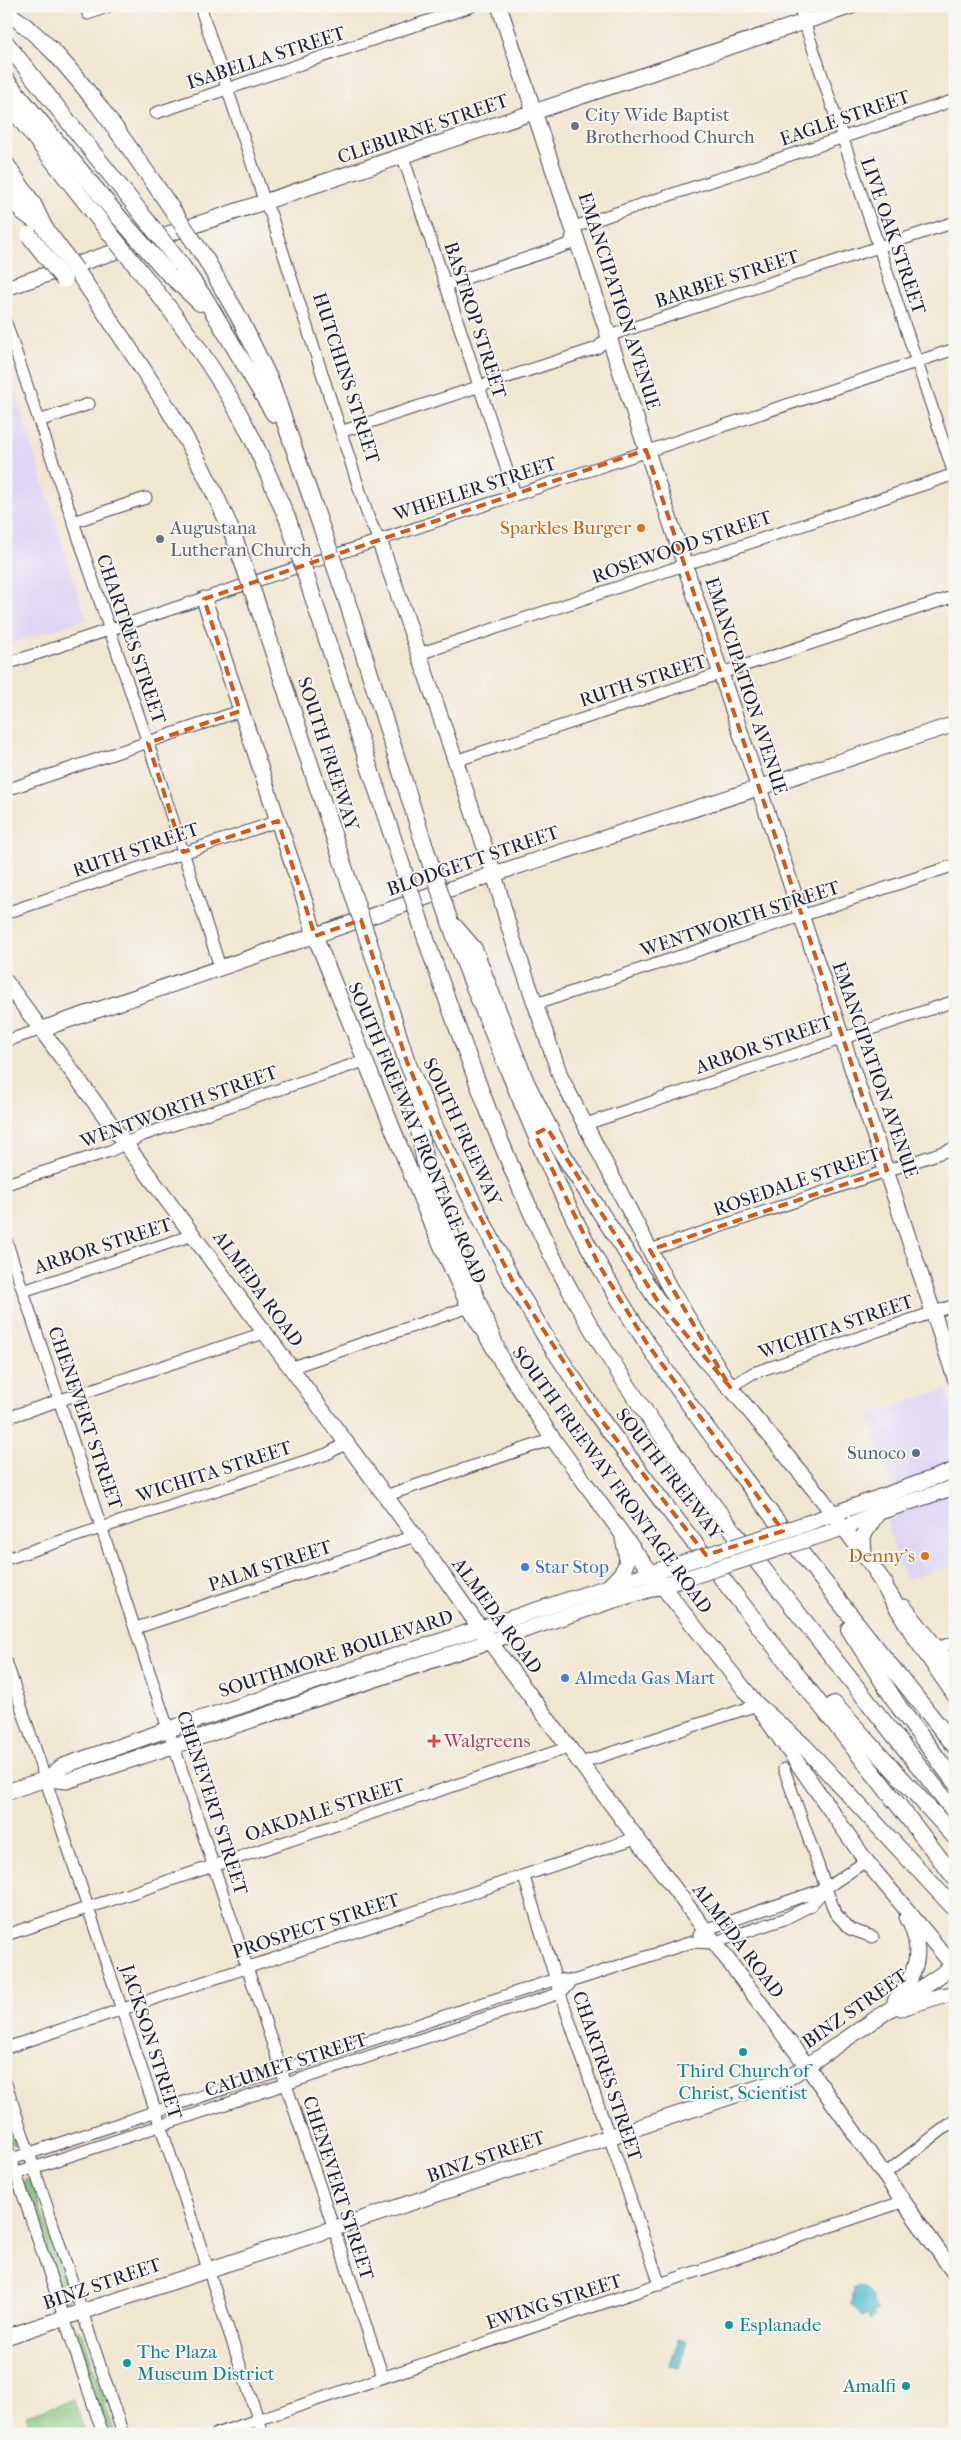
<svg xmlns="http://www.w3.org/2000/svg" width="961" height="2440" viewBox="0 0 961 2440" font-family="'IM FELL French Canon',serif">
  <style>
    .built { fill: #dfd5f5 }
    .green { fill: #85c47c; stroke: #54735c }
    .water { fill: #54bcd1; stroke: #3b6f86 }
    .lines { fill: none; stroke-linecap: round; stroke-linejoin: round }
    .minor-casing { stroke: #413f51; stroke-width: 13 }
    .major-casing { stroke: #413f51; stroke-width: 17 }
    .highway-casing { stroke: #413f51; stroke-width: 18 }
    .minor { stroke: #fff; stroke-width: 11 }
    .major { stroke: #fff; stroke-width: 15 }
    .highway { stroke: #fff; stroke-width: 16 }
    .major-bridge-casing { stroke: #413f51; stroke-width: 17; stroke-linecap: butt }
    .highway-bridge-casing { stroke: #413f51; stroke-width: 18; stroke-linecap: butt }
    .major-bridge { stroke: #fff; stroke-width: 15 }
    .highway-bridge { stroke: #fff; stroke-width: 16 }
    .marked { fill: none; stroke: #de560e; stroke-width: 4; stroke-dasharray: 10 6; stroke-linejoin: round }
    .worship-dot { fill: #6b7280; stroke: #f6f6f2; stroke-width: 2 }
    .food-dot { fill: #e8710a; stroke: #f6f6f2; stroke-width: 2 }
    .service-dot { fill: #5c6f8a; stroke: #f6f6f2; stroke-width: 2 }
    .shop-dot { fill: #3f7fe0; stroke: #f6f6f2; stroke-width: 2 }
    .health-dot { fill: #e0444e; stroke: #f6f6f2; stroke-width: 2 }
    .culture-dot { fill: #0f9aa8; stroke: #f6f6f2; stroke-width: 2 }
    .labels { text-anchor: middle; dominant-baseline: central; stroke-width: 4; stroke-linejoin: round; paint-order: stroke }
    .street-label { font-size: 19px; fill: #22223b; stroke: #f6f6f2 }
    .worship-label { font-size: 19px; fill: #5b616d; stroke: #f6f6f2; text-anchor: start }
    .food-label { font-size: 19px; fill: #c56008; stroke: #f6f6f2; text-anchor: end }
    .service-label { font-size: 19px; fill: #4e5e75; stroke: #f6f6f2; text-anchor: end }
    .shop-label { font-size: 19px; fill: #366cbe; stroke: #f6f6f2; text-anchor: start }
    .health-label { font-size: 19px; fill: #be3a42; stroke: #f6f6f2; text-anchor: start }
    .culture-label { font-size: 19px; fill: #0d838f; stroke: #f6f6f2; text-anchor: start }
  </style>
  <rect width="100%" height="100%" fill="#f6f6f2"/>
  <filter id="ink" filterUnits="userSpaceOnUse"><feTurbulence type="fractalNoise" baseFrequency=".02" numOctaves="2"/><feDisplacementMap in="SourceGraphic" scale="10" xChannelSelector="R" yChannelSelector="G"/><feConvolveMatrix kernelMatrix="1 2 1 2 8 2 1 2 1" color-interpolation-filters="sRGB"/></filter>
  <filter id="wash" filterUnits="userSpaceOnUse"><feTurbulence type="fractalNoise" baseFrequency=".0096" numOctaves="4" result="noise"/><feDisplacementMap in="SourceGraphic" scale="20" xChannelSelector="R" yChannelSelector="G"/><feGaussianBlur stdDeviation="1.12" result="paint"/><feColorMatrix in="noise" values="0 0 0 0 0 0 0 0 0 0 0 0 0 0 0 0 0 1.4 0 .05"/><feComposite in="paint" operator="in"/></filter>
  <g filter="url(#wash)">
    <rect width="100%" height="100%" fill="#f1e6cf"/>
    <!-- built -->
    <g class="built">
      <polygon points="6,364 86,619 6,645"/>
      <polygon points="946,1389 955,1420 955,1565 905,1580 886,1521 902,1515 869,1415"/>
    </g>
    <!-- green -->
    <g class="green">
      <polygon points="6,2108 17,2140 17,2145 10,2143 6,2131"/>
      <polygon points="26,2179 31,2181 69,2293 68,2300 64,2301 23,2182"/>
      <polygon points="77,2330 82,2333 115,2434 106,2434 74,2333"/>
      <polygon points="74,2400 85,2434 33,2434 26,2415"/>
    </g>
    <!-- water -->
    <g class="water">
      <path d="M857,2286C865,2287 875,2294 873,2302L878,2310L873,2312L875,2317L870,2320L867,2314L862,2317L851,2305L853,2288Z"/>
      <polygon points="678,2340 687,2342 679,2368 670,2366"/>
    </g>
  </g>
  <g filter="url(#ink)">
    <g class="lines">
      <!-- minor casing -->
      <g class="minor-casing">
        <g id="minor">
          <polyline points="200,6 265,203 271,215 369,519 379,540"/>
          <polyline points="799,6 955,477"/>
          <polyline points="88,14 109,6"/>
          <polyline points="156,113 472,6"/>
          <polyline points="403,157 515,494"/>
          <polyline points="445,285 570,244 574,227 955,100"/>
          <polyline points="6,323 148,743 220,967"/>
          <polyline points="39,421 89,404"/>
          <polyline points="343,431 597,348 610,336 620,332 955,222"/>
          <polyline points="73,522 146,498"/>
          <polyline points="419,654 955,474"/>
          <polyline points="6,664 955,349"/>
          <polyline points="455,761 955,596"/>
          <polyline points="6,790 240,711"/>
          <polyline points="6,913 278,821"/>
          <polyline points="536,1004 955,865"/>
          <polyline points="6,1041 42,1029"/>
          <polyline points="586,1124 955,1001"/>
          <polyline points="6,1184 110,1151 143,1135 364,1061"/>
          <polyline points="6,1240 383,2377"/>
          <polyline points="650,1250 955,1148"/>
          <polyline points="23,1291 193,1235"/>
          <polyline points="290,1368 469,1307"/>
          <polyline points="730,1387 753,1373 955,1305"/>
          <polyline points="6,1418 264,1333"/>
          <polyline points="385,1496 553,1439"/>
          <polyline points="6,1559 327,1454 346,1443"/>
          <polyline points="136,1628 415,1536"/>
          <polyline points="936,1648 955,1642"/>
          <polyline points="6,1661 263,2434"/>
          <polyline points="581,1763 757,1705"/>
          <polyline points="784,1769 835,1913 850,1929 873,1937"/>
          <polyline points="524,1877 560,1993 660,2285"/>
          <polyline points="6,1935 570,1747"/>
          <polyline points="699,1935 704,1930 824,1889"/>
          <polyline points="6,2048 636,1838"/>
          <polyline points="6,2084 123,2434"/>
          <polyline points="6,2144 103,2434"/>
          <polyline points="6,2161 556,1979 573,1981"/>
          <polyline points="883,2175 955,2120"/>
          <polyline points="6,2177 560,1993 573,1981 692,1942 713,1943 784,1919 810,1906 826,1888 866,1861"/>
          <polyline points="216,2434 902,2202"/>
        </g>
      </g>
      <!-- major casing -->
      <g class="major-casing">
        <g id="major">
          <polyline points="499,6 955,1378"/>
          <polyline points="6,288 852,6"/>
          <polyline points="379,540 419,654 494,874 511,934 561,1078 669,1287 730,1387 822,1499 885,1583"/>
          <polyline points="204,599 307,908 315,936 428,1216 469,1307 502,1362 553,1439 639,1557 757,1705 866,1861 955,1968"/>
          <polyline points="6,982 415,1536 490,1642 807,2066 955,2274"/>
          <polyline points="42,1029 494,874 955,724"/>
          <polyline points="808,1523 955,1470"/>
          <polyline points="812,1538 843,1528 880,1512 955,1487"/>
          <polyline points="864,1555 863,1536 877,1514"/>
          <path d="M611,1584C629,1567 629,1562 623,1539"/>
          <polyline points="904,1607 955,1671"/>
          <polyline points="46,1779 67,1781 615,1600 687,1578"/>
          <polyline points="6,1792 46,1779 63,1766 169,1729 682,1563"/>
          <path d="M895,2001C917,1974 925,1950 907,1917"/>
          <polyline points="901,2008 940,1996 955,1994"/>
          <polyline points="6,2337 790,2077 955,1965"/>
        </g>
      </g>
      <!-- highway casing -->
      <g class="highway-casing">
        <g id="highway">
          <polyline points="6,43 137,208"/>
          <polyline points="6,80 117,215"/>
          <polyline points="6,101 101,222"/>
          <polyline points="6,164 33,204 44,227"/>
          <polyline points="6,191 23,212 42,226"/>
          <polyline points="205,258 240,319 271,382 316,512"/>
          <polyline points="182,266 206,300 274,414"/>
          <path d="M76,270C135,357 196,441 235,540"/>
          <polyline points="167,272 200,303"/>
          <path d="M148,281C187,330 225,383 253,440C265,466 276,493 288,520"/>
          <polyline points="346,598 423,841"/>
          <polyline points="316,607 393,838"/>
          <polyline points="264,624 343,864"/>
          <path d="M449,919C466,972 489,1023 510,1074C537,1139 564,1204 599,1265C642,1341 693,1411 745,1480C813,1570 884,1658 955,1746"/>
          <polyline points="455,927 474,949 526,1082 562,1153 657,1300 708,1363 730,1387"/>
          <path d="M431,954C473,1073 515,1191 576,1301C633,1404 706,1497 778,1588C837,1663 896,1738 955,1812"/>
          <polyline points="378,970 407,1062 435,1127 513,1282 548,1341 599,1417 661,1500 955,1878"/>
          <polyline points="411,1086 427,1174 502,1362"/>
          <polyline points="877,1574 917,1640 955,1695"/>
          <polyline points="849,1629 899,1707 955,1782"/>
          <polyline points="834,1704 955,1837"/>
          <polyline points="757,1705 804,1746 955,1909"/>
        </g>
      </g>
      <!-- minor -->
      <use href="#minor" class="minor"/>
      <!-- major -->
      <use href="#major" class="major"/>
      <!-- highway -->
      <use href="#highway" class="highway"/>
      <!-- major-bridge casing -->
      <g class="major-bridge-casing">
        <g id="major-bridge">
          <polyline points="682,1563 808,1523"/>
          <polyline points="687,1578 812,1538"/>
        </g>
      </g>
      <!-- highway-bridge casing -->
      <g class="highway-bridge-casing">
        <g id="highway-bridge">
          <path d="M6,12C42,35 69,68 95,101C134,152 169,205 205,258"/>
          <polyline points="137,208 182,266"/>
          <polyline points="117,215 167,272"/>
          <polyline points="101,222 148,281"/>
          <polyline points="44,227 76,270"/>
          <polyline points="29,235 64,280"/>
          <polyline points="316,512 346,598"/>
          <polyline points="288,520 316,607"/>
          <polyline points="235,540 264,624"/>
          <polyline points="393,838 431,954"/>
          <polyline points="423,841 449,919"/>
          <polyline points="343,864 378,970"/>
        </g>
      </g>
      <!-- major-bridge -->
      <use href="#major-bridge" class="major-bridge"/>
      <!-- highway-bridge -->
      <use href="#highway-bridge" class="highway-bridge"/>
    </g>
  </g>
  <!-- marked area -->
  <path class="marked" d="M646,450L887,1170L650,1250L730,1387L657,1300L547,1128L535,1134L599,1265L646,1342L783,1531L706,1555L599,1417L513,1282L435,1127L407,1062L361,920L315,936L278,821L183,852L148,743L240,711L204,599Z"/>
  <!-- markers -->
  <g class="worship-dot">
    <circle cx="575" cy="126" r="5"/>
    <circle cx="160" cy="539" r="5"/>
  </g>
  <g class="food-dot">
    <circle cx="641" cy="528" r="5"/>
    <circle cx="925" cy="1556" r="5"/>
  </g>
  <circle class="service-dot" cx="916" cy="1453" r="5"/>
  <g class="shop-dot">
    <circle cx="525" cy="1567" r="5"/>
    <circle cx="565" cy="1678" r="5"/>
  </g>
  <path class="health-dot" d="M431.5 1733.5h5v5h5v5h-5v5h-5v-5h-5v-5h5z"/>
  <g class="culture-dot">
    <circle cx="743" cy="2052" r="5"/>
    <circle cx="729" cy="2325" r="5"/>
    <circle cx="127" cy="2363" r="5"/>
    <circle cx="906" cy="2386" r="5"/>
  </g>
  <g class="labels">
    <!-- street labels -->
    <g class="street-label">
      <text transform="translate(266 58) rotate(-18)">ISABELLA STREET</text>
      <text transform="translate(845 118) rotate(-19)">EAGLE STREET</text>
      <text transform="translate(423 129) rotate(-19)">CLEBURNE STREET</text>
      <text transform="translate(893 236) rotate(71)">LIVE OAK STREET</text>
      <text transform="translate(727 279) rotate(-18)">BARBEE STREET</text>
      <text transform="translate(619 301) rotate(72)">EMANCIPATION AVENUE</text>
      <text transform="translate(475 320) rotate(72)">BASTROP STREET</text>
      <text transform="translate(346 378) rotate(72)">HUTCHINS STREET</text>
      <text transform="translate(475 489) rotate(-18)">WHEELER STREET</text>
      <text transform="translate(682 547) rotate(-19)">ROSEWOOD STREET</text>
      <text transform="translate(131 639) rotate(71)">CHARTRES STREET</text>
      <text transform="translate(643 681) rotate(-18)">RUTH STREET</text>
      <text transform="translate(746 686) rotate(72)">EMANCIPATION AVENUE</text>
      <text transform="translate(328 754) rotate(72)">SOUTH FREEWAY</text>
      <text transform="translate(136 850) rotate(-19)">RUTH STREET</text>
      <text transform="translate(473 861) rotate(-19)">BLODGETT STREET</text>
      <text transform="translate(740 919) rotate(-18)">WENTWORTH STREET</text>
      <text transform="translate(764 1045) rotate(-19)">ARBOR STREET</text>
      <text transform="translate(875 1070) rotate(71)">EMANCIPATION AVENUE</text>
      <text transform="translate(179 1107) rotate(-20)">WENTWORTH STREET</text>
      <text transform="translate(462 1132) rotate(65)">SOUTH FREEWAY</text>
      <text transform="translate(417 1133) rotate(67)">SOUTH FREEWAY FRONTAGE ROAD</text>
      <text transform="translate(797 1182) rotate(-19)">ROSEDALE STREET</text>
      <text transform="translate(103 1246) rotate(-18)">ARBOR STREET</text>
      <text transform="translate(258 1289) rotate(54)">ALMEDA ROAD</text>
      <text transform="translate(836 1327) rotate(-19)">WICHITA STREET</text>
      <text transform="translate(85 1418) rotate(71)">CHENEVERT STREET</text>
      <text transform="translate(214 1472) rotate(-18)">WICHITA STREET</text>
      <text transform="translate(669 1474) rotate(52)">SOUTH FREEWAY</text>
      <text transform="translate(612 1480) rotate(54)">SOUTH FREEWAY FRONTAGE ROAD</text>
      <text transform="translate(270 1566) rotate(-18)">PALM STREET</text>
      <text transform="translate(497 1616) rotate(54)">ALMEDA ROAD</text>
      <text transform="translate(336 1654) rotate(-18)">SOUTHMORE BOULEVARD</text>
      <text transform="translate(212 1803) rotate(72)">CHENEVERT STREET</text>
      <text transform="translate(325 1810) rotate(-18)">OAKDALE STREET</text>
      <text transform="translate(316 1926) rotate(-18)">PROSPECT STREET</text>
      <text transform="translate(738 1941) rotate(53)">ALMEDA ROAD</text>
      <text transform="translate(855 2009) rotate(-35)">BINZ STREET</text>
      <text transform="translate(151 2042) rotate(72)">JACKSON STREET</text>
      <text transform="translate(286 2065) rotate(-18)">CALUMET STREET</text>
      <text transform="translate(607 2076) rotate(71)">CHARTRES STREET</text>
      <text transform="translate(486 2157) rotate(-19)">BINZ STREET</text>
      <text transform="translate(338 2188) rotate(72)">CHENEVERT STREET</text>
      <text transform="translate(102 2284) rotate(-19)">BINZ STREET</text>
      <text transform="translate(554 2302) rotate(-18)">EWING STREET</text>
    </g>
    <!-- worship labels -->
    <g class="worship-label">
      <text x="585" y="115">City Wide Baptist<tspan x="585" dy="22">Brotherhood Church</tspan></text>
      <text x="170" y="528">Augustana<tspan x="170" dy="22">Lutheran Church</tspan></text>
    </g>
    <!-- food labels -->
    <g class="food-label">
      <text x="631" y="528">Sparkles Burger</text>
      <text x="915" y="1556">Denny's</text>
    </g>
    <!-- service labels -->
    <g class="service-label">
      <text x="906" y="1453">Sunoco</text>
    </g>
    <!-- shop labels -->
    <g class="shop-label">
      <text x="535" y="1567">Star Stop</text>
      <text x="575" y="1678">Almeda Gas Mart</text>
    </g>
    <!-- health labels -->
    <g class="health-label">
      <text x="444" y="1741">Walgreens</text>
    </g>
    <!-- culture labels -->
    <g class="culture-label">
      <text x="743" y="2071" text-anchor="middle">Third Church of<tspan x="743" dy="22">Christ, Scientist</tspan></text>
      <text x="739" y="2325">Esplanade</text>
      <text x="137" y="2352">The Plaza<tspan x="137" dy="22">Museum District</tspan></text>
      <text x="896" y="2386" text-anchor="end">Amalfi</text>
    </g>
  </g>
  <!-- margin -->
  <rect width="961" height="2440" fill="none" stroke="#f6f6f2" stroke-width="25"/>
</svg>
